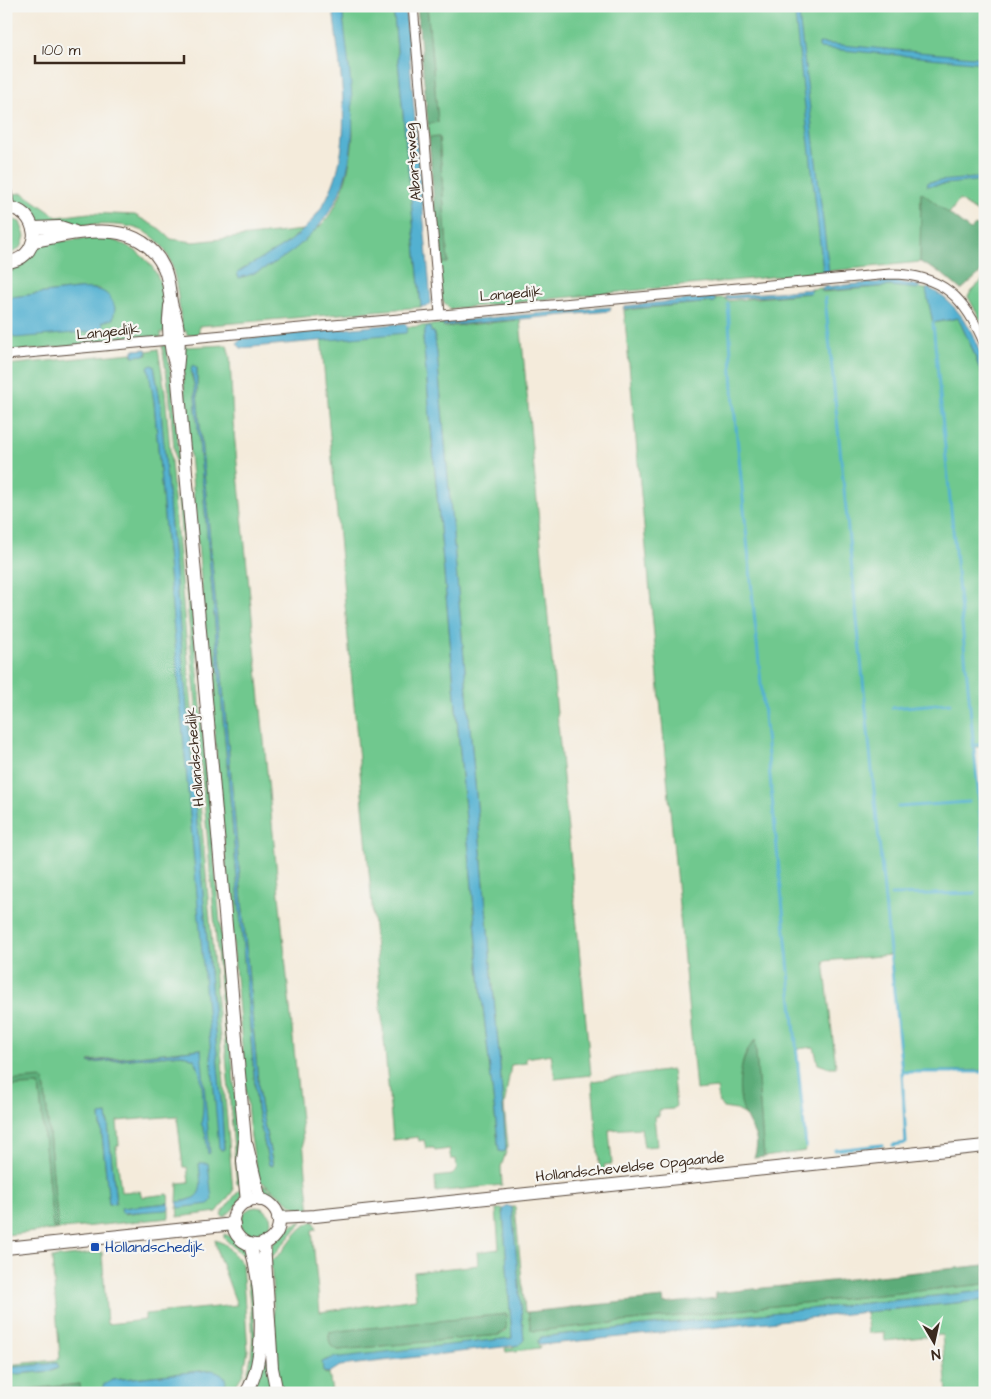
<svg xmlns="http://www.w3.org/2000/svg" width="991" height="1399" viewBox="0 0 991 1399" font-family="'Architects Daughter',sans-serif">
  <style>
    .green { fill: #70c88e; stroke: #567956; fill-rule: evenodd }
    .forest { fill: #5cac79; stroke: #4c6b4c }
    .water { fill: #53b1d1; stroke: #476e78 }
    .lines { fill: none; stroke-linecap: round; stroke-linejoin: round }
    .stream { stroke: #53b1d1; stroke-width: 3 }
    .street-casing { stroke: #57473a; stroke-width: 11 }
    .secondary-casing { stroke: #57473a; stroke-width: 14 }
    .street { stroke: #fff; stroke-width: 9 }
    .secondary { stroke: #fff; stroke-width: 12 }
    .transit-dot { fill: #1a4fb4; stroke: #f6f6f2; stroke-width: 2 }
    .labels { text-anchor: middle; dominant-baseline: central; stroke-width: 4.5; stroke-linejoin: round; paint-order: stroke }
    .street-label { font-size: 15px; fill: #3b2a1e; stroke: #f6f6f2 }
    .transit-label { font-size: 15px; fill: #164399; stroke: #f6f6f2; text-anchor: start }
  </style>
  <rect width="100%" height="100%" fill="#f6f6f2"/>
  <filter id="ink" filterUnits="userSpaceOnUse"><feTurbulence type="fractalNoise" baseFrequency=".02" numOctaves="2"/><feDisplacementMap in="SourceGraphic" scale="10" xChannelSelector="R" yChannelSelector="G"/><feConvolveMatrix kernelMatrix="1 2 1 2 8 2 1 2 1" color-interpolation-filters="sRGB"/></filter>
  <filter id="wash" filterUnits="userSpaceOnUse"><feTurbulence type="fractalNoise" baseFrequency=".0096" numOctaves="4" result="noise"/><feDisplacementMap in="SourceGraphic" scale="20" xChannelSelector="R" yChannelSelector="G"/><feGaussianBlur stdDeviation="1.12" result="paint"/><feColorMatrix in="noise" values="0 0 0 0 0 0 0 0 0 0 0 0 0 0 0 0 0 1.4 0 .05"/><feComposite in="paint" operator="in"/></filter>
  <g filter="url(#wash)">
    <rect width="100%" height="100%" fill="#f4ebdb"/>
    <!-- green -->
    <g class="green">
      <path d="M342,6H393L421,307L199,326V334L187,335L186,331H182C179,309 178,284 171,263C156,223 123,224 88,225C72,226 57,224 41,224L14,199L11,194L23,193L57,217L89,213L135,215L160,229L171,239L194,242L303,230L278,250L237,276C260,262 297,245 317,229C343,207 351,165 353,133Z"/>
      <polygon points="427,6 985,6 985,217 959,200 949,214 921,193 920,262 450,309 442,300 438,263 448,262 439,137 429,138 428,124 438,122"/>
      <polygon points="6,217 20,222 25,236 22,246 14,252 6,254"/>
      <path d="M97,237C126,240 155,258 162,289C165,303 164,318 165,332H161V338L6,352V267L46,243ZM77,289H100L104,320L12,335L8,300L11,297Z"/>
      <polygon points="985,278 985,328 968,297 971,291"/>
      <path d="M890,286L927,289L933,323L958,318L972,348L985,384V747H974L985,859V1070L902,1072L891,955L824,961L836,1067H827L818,1064L814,1047L797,1049L806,1151L764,1157L755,1041C735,1060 741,1090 745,1115L736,1110L723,1108L719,1102L717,1088L696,1090L624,310L715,302L716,298H725L727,301L810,293L812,289L822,288L823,292Z"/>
      <path d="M520,320L591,1075L555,1079L551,1054L526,1058V1063L511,1065L504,1107L508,1146L501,1167L502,1185L436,1192L435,1177L452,1175L457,1170L456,1159H451L449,1149L435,1151L434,1148H426L424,1140L419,1141L418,1137L393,1140L321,336L429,325L442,324L444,327ZM430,327L431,332H434L437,353L500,1066L506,1149L499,1151L482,998L423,338L424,333Z"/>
      <polygon points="166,345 173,388 239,1139 241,1182 237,1184 169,390 162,346"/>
      <path d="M227,345L230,357L233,422L310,1213C291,1210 276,1188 258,1180L249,1125L184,386L183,347ZM197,368V393L260,1104L273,1165H269L257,1109L194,384L191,374Z"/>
      <path d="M158,349L165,391L233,1191L217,1212L178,1217L177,1207L209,1204L199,1164C202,1189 206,1199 177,1202L178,1183L189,1182L187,1167H183L177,1116L117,1121L119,1145L116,1146L121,1192L140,1191L142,1197L168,1194L169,1203L122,1208L124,1214L169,1208V1218L6,1235V1087L39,1084L53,1228H58L44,1080L6,1081V365L132,353L133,356L148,355L147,351ZM154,366L160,400L222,1111L224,1149L220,1150L154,402ZM201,1049L199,1068L194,1059L182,1054L91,1063L89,1061ZM107,1114L116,1203L109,1204L100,1116Z"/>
      <polygon points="672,1070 676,1106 673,1109 659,1110 659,1116 654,1116 657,1146 644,1147 641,1128 609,1130 612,1164 604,1165 605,1173 600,1174 592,1081"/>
      <path d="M262,1185L266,1186L299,1214C282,1212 267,1203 262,1185Z"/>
      <path d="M239,1190L243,1191C241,1202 232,1212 223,1217L221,1214Z"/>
      <polygon points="512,1207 515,1207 525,1312 528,1312 531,1330 535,1331 985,1284 985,1291 584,1332 541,1337 538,1344 540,1348 506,1352 505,1348 512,1348 524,1340"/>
      <circle cx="256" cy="1222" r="15"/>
      <path d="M496,1209H503L512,1338L325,1360V1374L329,1373L332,1392L330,1390L324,1393H281L277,1380L271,1260C285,1255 294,1227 314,1221L317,1229L312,1230L320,1312L416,1299L414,1272L478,1265L477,1252L499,1249ZM507,1314L505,1332L499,1335L339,1350C329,1348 329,1342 329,1332Z"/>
      <path d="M302,1222L273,1256L270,1257C270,1240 285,1225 302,1222Z"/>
      <path d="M224,1234C235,1237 244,1246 249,1256L245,1258L224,1238Z"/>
      <polygon points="215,1240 225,1244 242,1264 248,1351 243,1374 231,1393 222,1393 224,1390 211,1370 113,1380 103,1388 103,1393 67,1393 80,1389 80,1384 6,1391 6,1375 51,1371 55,1370 57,1363 6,1368 6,1365 56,1360 60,1358 52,1258 102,1252 107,1324 145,1320 145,1314 237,1305 218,1254"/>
      <path d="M251,1265L257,1356L241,1393H237C263,1356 249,1307 246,1266Z"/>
      <polygon points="985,1300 985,1393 947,1393 942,1335 885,1341 884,1332 868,1333 866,1312"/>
      <polygon points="264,1357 268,1357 273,1393 250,1393"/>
    </g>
    <!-- forest -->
    <g class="forest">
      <polygon points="417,6 427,6 438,122 428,124"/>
      <polygon points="439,137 448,263 438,263 429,138"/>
      <polygon points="921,192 970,230 975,225 985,229 985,269 961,290 941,273 920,262"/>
      <path d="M755,1040L764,1157L754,1158C761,1137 752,1132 745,1115C735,1092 739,1058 755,1040Z"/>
      <polygon points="41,1078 44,1080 58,1228 53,1228 39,1085 6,1087 6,1081"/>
      <polygon points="985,1265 985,1284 535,1331 531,1330 528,1312 663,1298 664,1304 716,1298 715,1293"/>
      <path d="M507,1314L506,1329L499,1335L339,1350C329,1348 329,1342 329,1332Z"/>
      <polygon points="80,1384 80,1389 67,1393 6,1393"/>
    </g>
    <!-- water -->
    <g class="water">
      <path d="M333,6H342C350,90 375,180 302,243C285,258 261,273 239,278L237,273C257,259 280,251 299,234C365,174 340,84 333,6Z"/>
      <polygon points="393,6 405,6 431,302 430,305 421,307"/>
      <polygon points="794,6 798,6 829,272 823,272"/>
      <polygon points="819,43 985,58 985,63 819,48"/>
      <polygon points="985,177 985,180 927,186 928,182"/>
      <polygon points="894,281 920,286 918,289 890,286 821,291 823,287"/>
      <path d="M928,288C962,303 985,348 985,384L972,348L958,318L933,323L926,290Z"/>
      <path d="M77,289C95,288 109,288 115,308L113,319L102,322L105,327L99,331L15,338L12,335L8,300L11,297Z"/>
      <polygon points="812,289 810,293 725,299 726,296"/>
      <polygon points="715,297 715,302 623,309 624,306"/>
      <polygon points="611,307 610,311 443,326 443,322"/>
      <polygon points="405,323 408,327 406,333 241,348 237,344 240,339"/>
      <polygon points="426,327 430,327 431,332 434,332 437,353 500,1066 506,1150 503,1152 499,1151 482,998 423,338"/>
      <polygon points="146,349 147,355 133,356 133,350"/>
      <polygon points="152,365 154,366 160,400 222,1111 224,1149 222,1150 219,1148 154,402 148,367"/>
      <polygon points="193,365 197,368 197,393 260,1104 273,1166 269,1165 257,1109 194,384 191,368"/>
      <path d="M201,1049L210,1153L208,1154L205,1132L201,1123C205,1109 203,1071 194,1059L182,1054L91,1063L89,1062Z"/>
      <polygon points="107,1114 116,1203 109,1204 100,1115"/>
      <path d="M199,1163H208L212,1200L209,1204L179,1208L177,1202C206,1199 201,1188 199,1163Z"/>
      <polygon points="169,1203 169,1208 167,1210 122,1213 121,1208"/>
      <polygon points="508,1206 512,1207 524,1340 519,1345 340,1366 329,1373 323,1372 322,1362 332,1358 512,1338 503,1209"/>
      <polygon points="985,1291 985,1300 540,1345 537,1342 541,1337 584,1332"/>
      <polygon points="57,1363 58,1368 51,1371 6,1375 6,1368"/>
      <path d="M211,1370C225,1372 230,1381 222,1393H103V1385L113,1380Z"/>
    </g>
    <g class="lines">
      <!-- stream -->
      <g class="stream">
        <polyline points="825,298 902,1072 985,1072"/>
        <polyline points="728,304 734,406 806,1147"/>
        <polyline points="933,323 985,862"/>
        <polyline points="892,708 950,703"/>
        <polyline points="973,745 985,745"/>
        <polyline points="898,807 969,802"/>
        <polyline points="891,895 975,893"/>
        <polyline points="893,1145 906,1143 902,1072"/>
        <polyline points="835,1150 882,1145"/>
      </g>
    </g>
  </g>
  <g filter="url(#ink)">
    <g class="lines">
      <!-- street casing -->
      <g class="street-casing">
        <g id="street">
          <polyline points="413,6 440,314"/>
          <polyline points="6,187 10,208"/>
          <path d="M6,355L890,274C943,274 966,299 985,345"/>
        </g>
      </g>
      <!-- secondary casing -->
      <g class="secondary-casing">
        <g id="secondary">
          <path d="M6,208C23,208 32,219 34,235C32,251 23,261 6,262"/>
          <polyline points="33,228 60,227 75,232"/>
          <path d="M34,241C78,233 139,215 164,268C169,279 169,291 171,302C172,309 176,316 177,324C180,340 179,354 177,370L245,1141L243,1161L247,1202"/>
          <path d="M170,306C167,328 169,346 176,367"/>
          <polyline points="247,1146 260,1200"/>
          <circle cx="256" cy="1222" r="23"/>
          <polyline points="278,1218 315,1216 985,1146"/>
          <polyline points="264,1243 272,1368 277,1393"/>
          <polyline points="6,1248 234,1224"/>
          <path d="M246,1393C269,1358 261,1283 250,1244"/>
        </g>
      </g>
      <!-- street -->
      <use href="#street" class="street"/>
      <!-- secondary -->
      <use href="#secondary" class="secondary"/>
    </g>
  </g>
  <!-- markers -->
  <rect class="transit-dot" x="90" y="1242" width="10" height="10" rx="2.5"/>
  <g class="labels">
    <!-- street labels -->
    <g class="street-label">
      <text transform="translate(413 162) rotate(-95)">Albartsweg</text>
      <text transform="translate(511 294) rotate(-5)">Langedijk</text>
      <text transform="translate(108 332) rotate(-6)">Langedijk</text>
      <text transform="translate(195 757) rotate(-95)">Hollandschedijk</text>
      <text transform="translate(630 1167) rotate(-6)">Hollandscheveldse Opgaande</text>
    </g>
    <!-- transit labels -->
    <g class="transit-label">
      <text x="105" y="1247">Hollandschedijk</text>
    </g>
  </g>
  <!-- margin -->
  <rect width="991" height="1399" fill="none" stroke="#f6f6f2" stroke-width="25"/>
  <!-- north arrow -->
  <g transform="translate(934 1342) rotate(171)" stroke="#f6f6f2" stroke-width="4" paint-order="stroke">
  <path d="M0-4L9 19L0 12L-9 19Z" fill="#3b2a1e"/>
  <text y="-8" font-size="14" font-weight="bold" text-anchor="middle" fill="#3b2a1e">N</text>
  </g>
  <!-- scale -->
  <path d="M35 55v8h149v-8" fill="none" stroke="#3b2a1e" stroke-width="2.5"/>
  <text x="42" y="55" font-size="15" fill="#3b2a1e" stroke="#f6f6f2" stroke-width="4" paint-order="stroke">100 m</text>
</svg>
